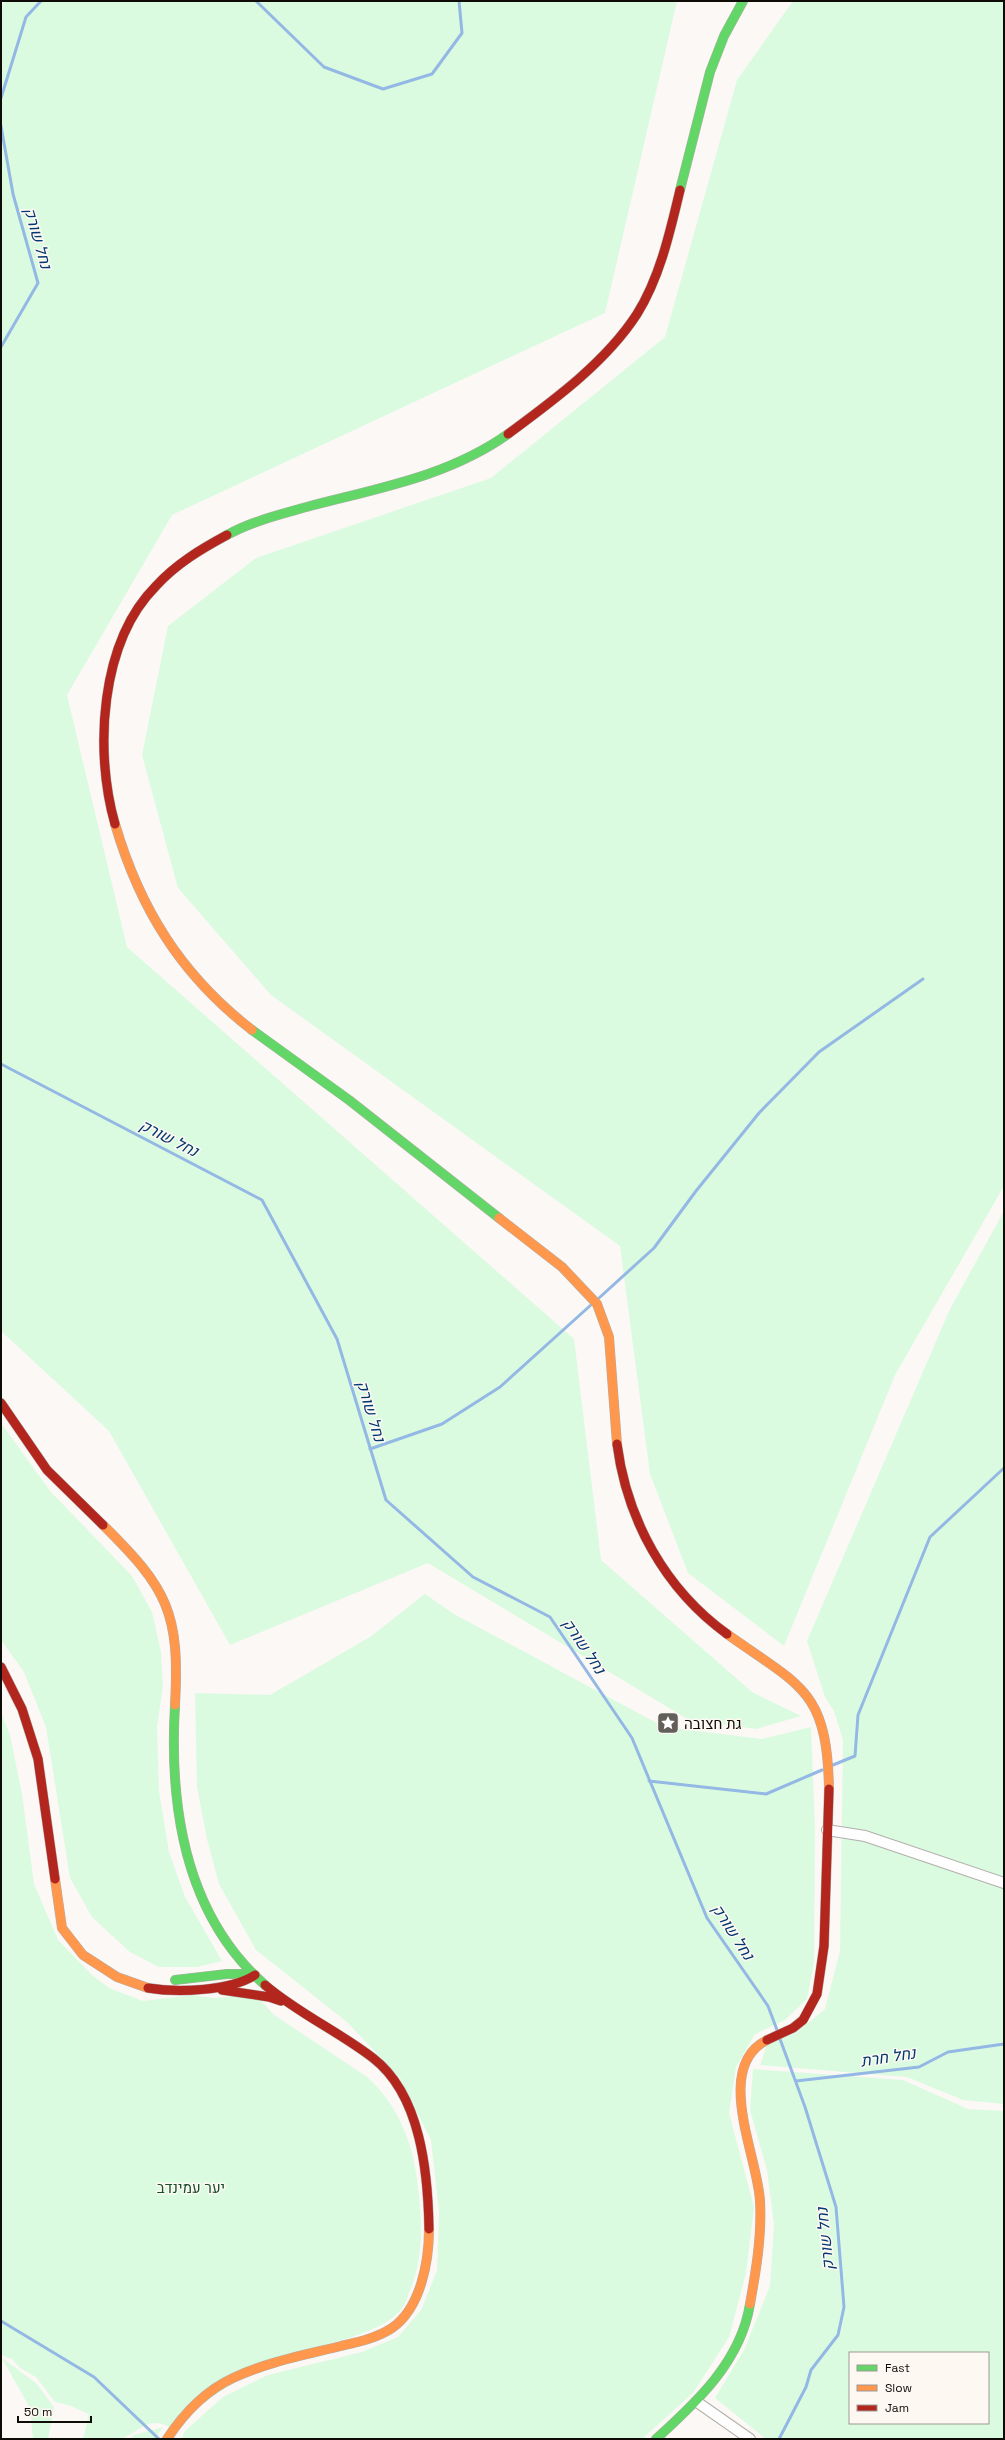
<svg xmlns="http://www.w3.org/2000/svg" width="1005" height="2440" viewBox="0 0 1005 2440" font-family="'Space Grotesk',Heebo,sans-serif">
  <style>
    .green { fill: #dbfbe1; fill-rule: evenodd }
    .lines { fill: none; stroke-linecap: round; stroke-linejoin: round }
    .stream { stroke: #94b8e4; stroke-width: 3 }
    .street-casing { stroke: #b2afab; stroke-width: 12 }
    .fast-casing { stroke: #b2afab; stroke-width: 10 }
    .slow-casing { stroke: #b2afab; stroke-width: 10 }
    .jam-casing { stroke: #b2afab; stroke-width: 10 }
    .street { stroke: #fefefe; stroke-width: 10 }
    .fast { stroke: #63d668; stroke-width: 9 }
    .slow { stroke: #ff974d; stroke-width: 9 }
    .jam { stroke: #b3261e; stroke-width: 9 }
    .labels { text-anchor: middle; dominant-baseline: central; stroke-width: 3; stroke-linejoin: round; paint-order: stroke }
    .poi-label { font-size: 15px; fill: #0f0b06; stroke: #fef8f2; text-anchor: start }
    .park-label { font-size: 15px; fill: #16502d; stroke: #fef8f2 }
    .water-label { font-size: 16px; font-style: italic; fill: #003871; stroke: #fef8f2 }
  </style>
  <rect width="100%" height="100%" fill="#fbf8f5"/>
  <!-- green -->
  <g class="green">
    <polygon points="6,1 677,1 605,313 172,515 67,695 127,947 574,1339 601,1560 752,1692 801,1716 756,1729 689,1720 428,1563 230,1645 109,1431 1,1331 1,6"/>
    <polygon points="793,1 1004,1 1004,1186 895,1375 784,1646 688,1573 650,1474 620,1246 271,995 178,888 142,755 168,626 256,558 491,478 665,337 737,80"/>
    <polygon points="1004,1211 1004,2104 963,2100 907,2077 760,2065 767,2045 796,2033 825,2009 840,1951 843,1740 834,1711 825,1697 807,1641 950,1309"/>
    <polygon points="1,1423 50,1491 132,1576 152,1612 161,1652 163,1686 157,1727 159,1791 169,1852 185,1897 222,1961 197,1967 159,1967 130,1952 92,1917 70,1878 46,1727 24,1672 1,1640"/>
    <polygon points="425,1594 454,1614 664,1727 762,1739 811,1727 815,1830 814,1963 807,1999 785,2020 755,2034 736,2067 729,2113 754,2207 746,2273 729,2337 693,2393 642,2439 181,2439 185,2431 223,2397 268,2375 362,2352 398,2337 421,2310 437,2271 439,2212 431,2140 400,2078 347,2022 256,1950 219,1884 207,1839 197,1787 195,1693 270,1695 370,1637"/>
    <path d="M1,1713L10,1735L22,1794L34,1884L58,1940L92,1975L109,1988L143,2001L192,1995L214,1998L255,1995L274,2015L367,2077C402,2109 415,2149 419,2196C422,2228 423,2257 411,2288C408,2294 407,2302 403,2307C382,2338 301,2348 266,2361C257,2364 247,2373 239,2379C215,2395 192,2411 169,2427C150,2415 137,2433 121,2439C113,2440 92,2439 83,2439L89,2414L68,2405L55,2402L36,2377L20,2368L12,2359L1,2355Z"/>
    <path d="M753,2069L903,2080L968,2109L1004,2111V2439H766L715,2398L744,2350L770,2286L774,2224L767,2170L750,2110ZM850,2353H988V2423H850Z"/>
    <polygon points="2,2358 36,2383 54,2407 48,2439 33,2439 30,2408"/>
    <polygon points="163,2427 155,2439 130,2439 134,2435"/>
  </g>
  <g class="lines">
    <!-- stream -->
    <g class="stream">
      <polyline points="256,1 324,67 383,89 432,74 462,33 459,1"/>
      <polyline points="1,98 26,17 41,1"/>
      <polyline points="1,126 13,194 38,283 1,347"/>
      <polyline points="1,1064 262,1200 337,1339 386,1500 473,1577 550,1617 632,1738 707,1918 768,2006 777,2030"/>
      <polyline points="599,1298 654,1248 696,1191 759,1113 819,1052 923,979"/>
      <polyline points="370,1449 442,1424 500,1387 592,1304"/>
      <polyline points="833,1765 855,1756 858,1715 930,1537 1004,1468"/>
      <polyline points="649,1781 766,1794 822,1770"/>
      <polyline points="796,2081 919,2067 948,2052 1004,2044"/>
      <polyline points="1,2321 94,2377 159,2439"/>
      <polyline points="779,2439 806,2387 811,2370 838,2335 844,2307 836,2207 805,2107 780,2039"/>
    </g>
    <!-- street casing -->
    <g class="street-casing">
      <g id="street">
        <polyline points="827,1830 865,1836 1004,1883"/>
        <polyline points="697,2402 750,2439"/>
      </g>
    </g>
    <!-- fast casing -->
    <g class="fast-casing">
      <g id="fast">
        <polyline points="680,190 710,72 724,36 743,1"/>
        <path d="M227,535C252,521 282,514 310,506C379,488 449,476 508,434"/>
        <polyline points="252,1030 349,1100 499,1218"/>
        <path d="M175,1705C169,1806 185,1915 265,1985"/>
        <polyline points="175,1980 227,1974 253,1974"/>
        <path d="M656,2439C697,2402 741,2361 750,2304"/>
      </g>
    </g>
    <!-- slow casing -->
    <g class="slow-casing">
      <g id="slow">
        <path d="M115,824C140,909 181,975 252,1030"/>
        <polyline points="499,1218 562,1267 597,1304 609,1337 617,1444"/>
        <path d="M103,1525C168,1589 180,1613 175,1705"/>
        <path d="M727,1634C801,1687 827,1689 829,1789"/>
        <polyline points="55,1879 62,1928 83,1955 117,1977 148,1988"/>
        <path d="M750,2304C756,2271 762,2235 760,2201C758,2157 713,2067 767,2040"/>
        <path d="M167,2439C184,2413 205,2391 233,2378C267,2362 305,2355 341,2346C358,2342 377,2338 392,2328C421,2308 429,2261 429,2229"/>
      </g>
    </g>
    <!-- jam casing -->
    <g class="jam-casing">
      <g id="jam">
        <path d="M508,434C554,400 606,362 637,314C660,277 670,232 680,190"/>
        <path d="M115,824C94,751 100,642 156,586C176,564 201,549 227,535"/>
        <polyline points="1,1403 47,1470 103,1525"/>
        <path d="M617,1444C627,1520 665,1589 727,1634"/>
        <polyline points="1,1667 22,1709 38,1759 55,1879"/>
        <path d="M265,1985C299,2014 338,2031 373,2058C421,2095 428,2173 429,2229"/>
        <path d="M148,1988C177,1993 230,1991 255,1975"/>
        <polyline points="222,1990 269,1997 281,2001"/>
        <polyline points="767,2040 793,2028 803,2020 817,1994 824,1946 829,1789"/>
      </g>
    </g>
    <!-- street -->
    <use href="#street" class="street"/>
    <!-- fast -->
    <use href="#fast" class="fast"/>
    <!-- slow -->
    <use href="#slow" class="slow"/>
    <!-- jam -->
    <use href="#jam" class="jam"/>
  </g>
  <!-- icons -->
  <defs>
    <g id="sight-square" transform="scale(1.15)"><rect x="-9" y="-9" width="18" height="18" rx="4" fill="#625e5a" stroke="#fef8f2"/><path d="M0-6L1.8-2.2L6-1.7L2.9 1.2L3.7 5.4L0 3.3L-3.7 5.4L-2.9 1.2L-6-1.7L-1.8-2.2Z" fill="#fff"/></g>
  </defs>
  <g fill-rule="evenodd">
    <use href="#sight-square" x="668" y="1723"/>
  </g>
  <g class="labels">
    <!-- poi labels -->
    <g class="poi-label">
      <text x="684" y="1723">גת חצובה</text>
    </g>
    <!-- park labels -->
    <g class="park-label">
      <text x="191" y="2187">יער עמינדב</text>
    </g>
    <!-- water labels -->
    <g class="water-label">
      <text transform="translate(38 238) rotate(74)">נחל שורק</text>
      <text transform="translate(169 1138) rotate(27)">נחל שורק</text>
      <text transform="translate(371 1411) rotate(73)">נחל שורק</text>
      <text transform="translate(584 1646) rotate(56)">נחל שורק</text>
      <text transform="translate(733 1932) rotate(57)">נחל שורק</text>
      <text transform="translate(888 2057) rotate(-9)">נחל חרת</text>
      <text transform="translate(825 2239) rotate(-96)">נחל שורק</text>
    </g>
  </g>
  <!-- border -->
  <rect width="1005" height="2440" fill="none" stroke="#0f0b06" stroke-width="4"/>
  <!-- legend -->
  <rect x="849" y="2352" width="140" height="72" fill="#fef8f2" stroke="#9e9994"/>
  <rect x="857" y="2365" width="20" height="6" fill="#63d668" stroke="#9e9994"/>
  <text x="885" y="2372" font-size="12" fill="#0f0b06">Fast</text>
  <rect x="857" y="2385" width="20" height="6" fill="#ff974d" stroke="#9e9994"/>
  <text x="885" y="2392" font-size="12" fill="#0f0b06">Slow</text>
  <rect x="857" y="2405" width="20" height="6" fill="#b3261e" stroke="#9e9994"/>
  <text x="885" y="2412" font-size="12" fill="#0f0b06">Jam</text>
  <!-- scale -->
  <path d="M18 2416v6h73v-6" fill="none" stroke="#0f0b06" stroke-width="2"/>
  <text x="24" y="2416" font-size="12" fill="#0f0b06" stroke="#fef8f2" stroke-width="3" paint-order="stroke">50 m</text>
</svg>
